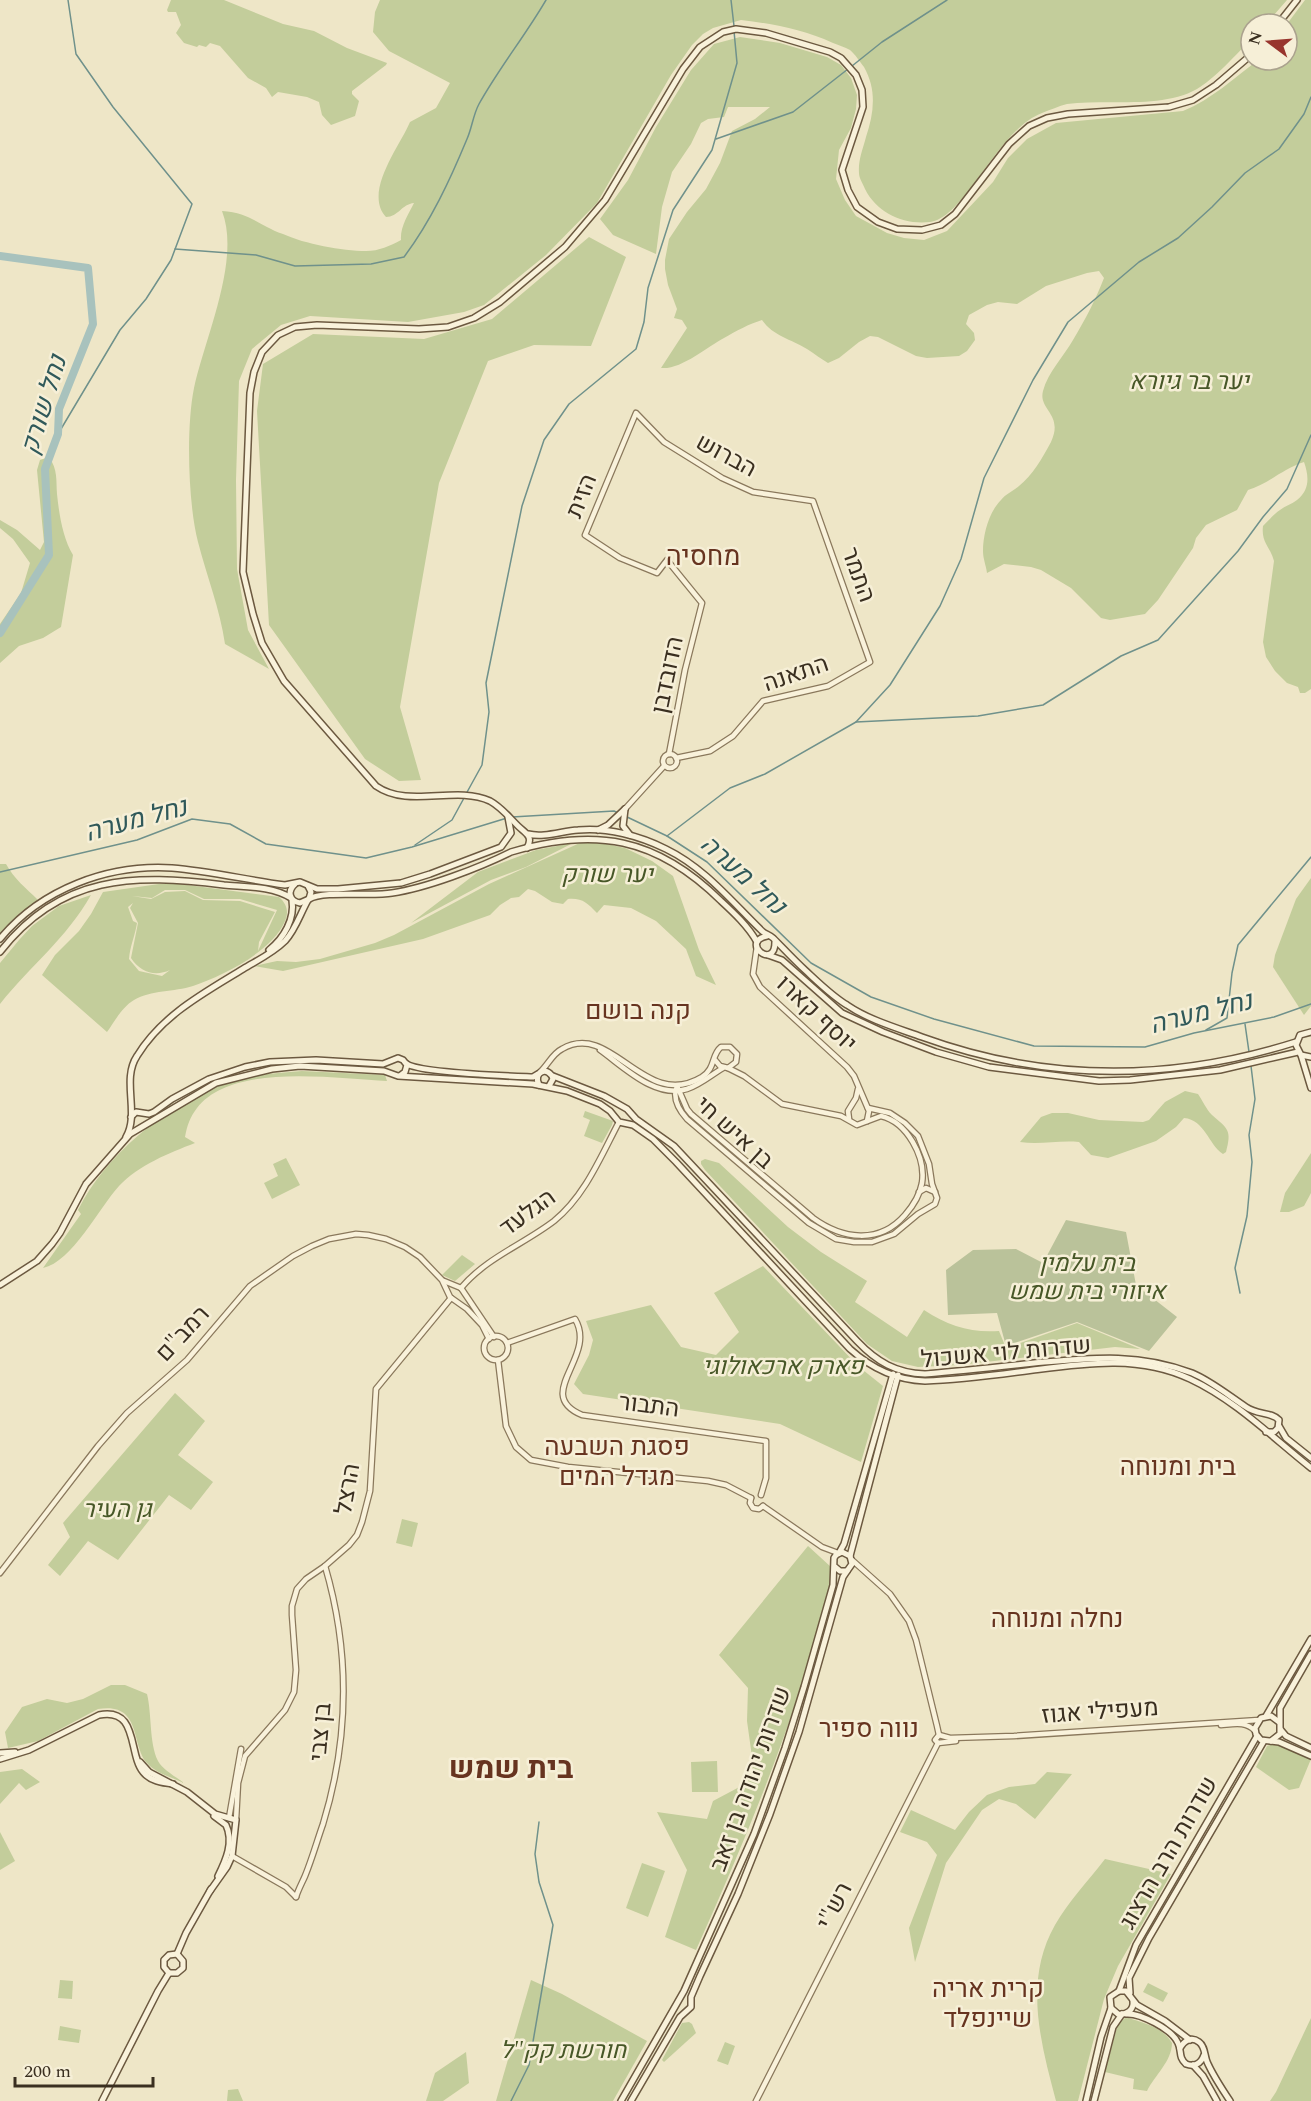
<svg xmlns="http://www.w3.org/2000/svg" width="1311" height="2101" viewBox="0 0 1311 2101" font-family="Spectral,Heebo,serif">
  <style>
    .green { fill: #c3cd9b; fill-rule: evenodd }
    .cemetery { fill: #bac29a }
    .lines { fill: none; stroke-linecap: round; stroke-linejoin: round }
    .stream { stroke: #6f918b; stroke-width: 1.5 }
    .river { stroke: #a8c2bd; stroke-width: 8 }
    .tertiary-casing { stroke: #8a785c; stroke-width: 7 }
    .secondary-casing { stroke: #6c5940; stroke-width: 8 }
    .tertiary { stroke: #f9f2db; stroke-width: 4.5 }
    .secondary { stroke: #f9f2db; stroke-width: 5 }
    .labels { text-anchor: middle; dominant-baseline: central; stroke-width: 5; stroke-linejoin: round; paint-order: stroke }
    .park-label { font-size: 24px; font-style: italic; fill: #475727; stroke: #f6efd7 }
    .street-label { font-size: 24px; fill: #3a2f20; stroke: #f6efd7 }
    .water-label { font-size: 26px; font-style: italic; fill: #30595a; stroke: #f6efd7 }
    .neighbourhood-label { font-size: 26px; fill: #673420; stroke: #f6efd7 }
    .quarter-label { font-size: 27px; fill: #673420; stroke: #f6efd7 }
    .district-label { font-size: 30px; font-weight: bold; fill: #673420; stroke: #f6efd7 }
  </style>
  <rect width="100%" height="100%" fill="#eee6c7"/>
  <!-- green -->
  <g class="green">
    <polygon points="171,0 224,0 283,24 314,31 347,48 387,63 386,65 352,91 352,94 359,101 355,116 331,125 322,115 319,102 307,97 278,92 272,97 266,88 248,78 220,46 210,43 206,47 199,45 197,47 184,43 176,33 181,25 176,12 168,12 167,10"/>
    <path d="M380,0H1287L1266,24H1251V39C1238,53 1213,80 1197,89C1162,109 1107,99 1067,104C1059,106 1050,110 1042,113C997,130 965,218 930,222C903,225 877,213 865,189C863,184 859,178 859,173C858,160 863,149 866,137C874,113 877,90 864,67C860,62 855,54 850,50C845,47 838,45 833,43C802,29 774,24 741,20L713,28L703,34L692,45L671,75L597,203L546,255L484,305L464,312L408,322L310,316L281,325L252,349L239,381L236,480L237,569L248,630L269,669L225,644C220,609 207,577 198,542C188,504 186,427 194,388C205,337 241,260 222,211C251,213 258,225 283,234C305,244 342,251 366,251C379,251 390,246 401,240C400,227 408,215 414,203C402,204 398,217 386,217C363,192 400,146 410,122L436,108L450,83L389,51L373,32L375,12Z"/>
    <path d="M1305,0H1311V689L1305,693H1300L1298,687L1287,683L1275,671L1266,657L1263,642L1274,561C1270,546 1261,543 1263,526C1268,521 1274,514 1280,510C1285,506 1292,504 1297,500C1310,490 1309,476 1304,462C1284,468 1268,484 1248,490L1237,510L1206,525L1196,538L1193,548L1158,600L1145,614L1110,620L1101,618L1071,588L1041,570L1031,567L1004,564L987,573C986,565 983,559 983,551C983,534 989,512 1001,500C1006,494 1013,491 1019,486C1032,476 1043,457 1051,442C1064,414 1038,410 1043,391C1048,372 1064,356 1073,340C1085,320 1096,299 1104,278L1099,271L1087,273L1046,286L1017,304L998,302L987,305L969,315L966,324L974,333L975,340L967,351L959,356L927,358L916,356L878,337L870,336L859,342L839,358L828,363C821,359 815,354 807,349C791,339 773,336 762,320C749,324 736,331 724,338C707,347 681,370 661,368L687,328L682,320L674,318L677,309L668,285L665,269V260L669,239L687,212L706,189L720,163L732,131L755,119L770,107H728L724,117L708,119L701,123L691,144L672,172L662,207L656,254L613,235L600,219L628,180L656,127L691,70L714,44L740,37L780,43L827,57L841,65L851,78L857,95L856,109L851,128L839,150L836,179L845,200L856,216L887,233L904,238L924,240L947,231L993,182L1008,158L1027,139L1056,123L1183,111C1212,99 1233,79 1258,60H1287V24Z"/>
    <polygon points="589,237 626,257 591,346 534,345 488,361 439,483 400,707 421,780 399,781 365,759 269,625 257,411 263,364 313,334 424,339 492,319"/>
    <path d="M49,457C58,470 56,480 57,494C59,514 63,539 73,555L61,627L43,638L19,646L0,663V624L21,593L30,563L13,539L0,528V520L17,530L40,550L44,542L37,470L40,460Z"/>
    <path d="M582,842L602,843L625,848L652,861L673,876L699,950L716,985L696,976L686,949L656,921L631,908L604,905L597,913C587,903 583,898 568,899L563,904L552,902L535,891L528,889L519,897L511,898L500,905L490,915L423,939L283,971L254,966L277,961L296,962L320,959L375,943L394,935L489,884Z"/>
    <polygon points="573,843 526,867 491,880 411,923 478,872 536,850"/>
    <path d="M0,864H6C14,879 26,888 38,900L20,913L0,939Z"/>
    <polygon points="1311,878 1311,1006 1304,1015 1273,967 1275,955 1296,899"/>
    <path d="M159,884H180L279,897C287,904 289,912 285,921C272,952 222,976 193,986C174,992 151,990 134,1000C122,1007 115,1021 107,1032L42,975L55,955L79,931L91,914L103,892ZM165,890H185L204,899H240L277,910L258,951L259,942L275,912L240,901L203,900L185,891L165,892L151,899L132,896L152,898ZM133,903L130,908L138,923L131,958C140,972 155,977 170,970L162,976L139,971L129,959C130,946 135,936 137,923L133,921L128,907Z"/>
    <path d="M91,895C66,939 31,965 0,1004V963L19,940L32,926L59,906Z"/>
    <path d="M302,1071L385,1075L387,1081C336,1079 232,1062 197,1108C190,1117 187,1126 185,1137L195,1143C169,1153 139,1165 119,1186C99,1208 72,1262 43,1268L81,1214L78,1210C105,1156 164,1107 221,1085C247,1075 275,1073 302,1071Z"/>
    <path d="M1185,1091L1198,1094C1203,1101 1206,1109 1212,1115C1228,1129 1232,1130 1226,1152L1223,1154C1208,1144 1205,1120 1184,1118L1176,1127L1156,1141L1108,1158L1091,1155L1079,1142C1059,1140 1040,1145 1020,1142L1041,1117L1052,1113H1068L1099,1120L1143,1122L1149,1120L1165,1102Z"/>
    <polygon points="585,1111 613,1121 612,1125 602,1143 584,1136 590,1120 583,1117"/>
    <polygon points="1311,1153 1311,1193 1304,1206 1289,1212 1280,1212 1285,1193"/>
    <polygon points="286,1158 300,1185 272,1199 264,1183 278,1176 273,1164"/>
    <path d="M705,1159L719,1163L788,1227L821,1252L867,1281L855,1302L907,1337L924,1310C948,1326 971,1333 999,1331L1006,1348L1077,1323L1140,1349L1115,1347L960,1365L918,1367L892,1361L867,1344L705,1170L701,1164V1161Z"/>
    <polygon points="462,1255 475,1264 455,1281 442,1275"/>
    <polygon points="763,1266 858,1366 883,1386 861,1462 780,1424 583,1394 574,1384 589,1355 593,1340 586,1321 651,1305 681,1347 716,1355 739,1332 714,1293"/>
    <polygon points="175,1393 205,1421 178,1455 213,1482 191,1510 169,1495 118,1560 88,1541 60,1576 48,1565 70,1537 63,1523"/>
    <polygon points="402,1519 418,1523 412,1547 396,1543"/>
    <path d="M808,1546L831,1567L832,1582C822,1616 813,1650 802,1683C773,1774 735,1863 696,1950L665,1937L687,1870L657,1812L707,1819L713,1801L745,1784L753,1764L747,1721L748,1688L719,1655Z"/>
    <path d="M111,1685H125L147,1694C152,1714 149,1743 158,1761C162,1769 176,1777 184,1783C171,1777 155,1773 146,1762C131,1742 141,1702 98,1709L38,1741L8,1748L5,1732L22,1707L47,1699L67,1703L83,1699Z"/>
    <polygon points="1272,1744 1279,1744 1311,1759 1299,1788 1289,1790 1256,1767 1267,1746"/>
    <polygon points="717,1761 718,1792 692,1792 691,1762"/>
    <polygon points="22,1769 40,1782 26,1790 19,1783 0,1804 0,1772"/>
    <polygon points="1047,1772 1072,1774 1035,1819 1016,1804 999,1799 982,1810 946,1863 915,1962 909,1928 937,1855 927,1842 900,1832 911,1810 955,1830 969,1812 987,1795 1009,1787 1035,1784"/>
    <polygon points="0,1832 15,1861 0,1870"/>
    <path d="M1105,1859L1171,1874L1118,1966L1104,1999L1078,2101H1056C1041,2044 1023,1981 1055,1925C1068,1902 1089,1880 1105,1859Z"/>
    <polygon points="642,1863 665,1871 648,1917 626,1908"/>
    <polygon points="60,1980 73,1981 72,1999 58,1998"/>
    <polygon points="531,1980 562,1994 647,2041 613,2101 496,2101"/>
    <polygon points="1148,1983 1168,1993 1163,2002 1143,1992"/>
    <path d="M1126,2017C1142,2023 1162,2026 1172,2043C1172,2061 1155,2075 1147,2091L1133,2089L1134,2079L1105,2072L1118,2024Z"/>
    <polygon points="1311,2018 1311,2101 1270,2101 1276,2092"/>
    <polygon points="689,2022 692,2024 696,2033 664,2062 662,2060 682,2023"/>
    <polygon points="60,2026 81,2030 79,2043 58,2040"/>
    <polygon points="725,2042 735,2046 728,2065 717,2061"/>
    <polygon points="466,2052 469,2083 443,2101 426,2101 435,2073"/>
    <polygon points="238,2089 243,2101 227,2101 228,2090"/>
  </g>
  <!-- cemetery -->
  <polygon class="cemetery" points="1066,1220 1126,1232 1136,1285 1177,1317 1149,1351 1077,1322 1006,1346 997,1313 948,1315 946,1270 973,1250 1016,1249 1043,1263"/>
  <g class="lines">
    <!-- stream -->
    <g class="stream">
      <polyline points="731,0 734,26"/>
      <polyline points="852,66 882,42 947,0"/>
      <polyline points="716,139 793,112 848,69"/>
      <path d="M175,249L256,255L295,266L371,264L404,257C431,221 450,180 467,139C472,128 473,115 479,104C499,68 525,36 546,0"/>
      <polyline points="58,434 120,330 146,299 171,260 192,204 113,107 76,54 68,0"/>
      <polyline points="856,722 978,716 1043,705 1121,656 1158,640 1238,551 1263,517 1287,489 1311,435"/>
      <polyline points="466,794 482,765 489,712 486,683 522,506 544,440 569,404 636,349 644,322 648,288 673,210 712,150 737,63 734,31"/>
      <polyline points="625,816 667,836 707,862 811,963 871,997 934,1019 1034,1046 1145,1047 1194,1033 1274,1017 1311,1004"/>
      <polyline points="512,817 614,811 618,813"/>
      <polyline points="667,836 730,788 765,774 856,722 890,685 940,606 961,559 984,478 1033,380 1068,322 1139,262 1178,238 1212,207 1245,173 1279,149 1304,114 1311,97"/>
      <polyline points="415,845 452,820 464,798"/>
      <polyline points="0,872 137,840 192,819 230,824 266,844 366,858 412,847 507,818"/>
      <polyline points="1245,1024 1249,1052"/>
      <polyline points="1206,1030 1227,1018 1232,973 1238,945 1311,857"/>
      <polyline points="1240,1293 1235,1268 1247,1216 1252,1162 1249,1135 1255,1099 1251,1066"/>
      <polyline points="511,2101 529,2065 553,1925 539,1882 535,1854 539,1822"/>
    </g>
    <!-- river -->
    <polyline class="river" points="0,256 88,268 93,324 59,409 58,434 45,469 49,555 0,633"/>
    <!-- tertiary casing -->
    <g class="tertiary-casing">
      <g id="tertiary">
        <polyline points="669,754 685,670 702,603 667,560 657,573 620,558 585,535 636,413 664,442 722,478 753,492 813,501 870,662 828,686 763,701 733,736 710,751 676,758"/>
        <circle cx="670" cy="761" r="7"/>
        <polyline points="625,809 664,766"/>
        <polyline points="757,946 753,974 760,987 847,1067 854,1076 869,1111 867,1121"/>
        <path d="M600,1050C624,1067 655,1099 687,1089C700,1085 711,1075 723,1068"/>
        <path d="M540,1072C548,1065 552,1054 562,1049C612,1020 644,1112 702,1077C716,1068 711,1055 721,1047H730L737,1054L736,1062L728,1068L720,1066L715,1060"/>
        <path d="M677,1086L687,1109L691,1114L813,1218C842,1239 879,1245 905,1215C913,1206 920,1194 922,1183C926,1157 907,1122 881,1116L857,1125L841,1116L782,1104L744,1076L728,1068"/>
        <path d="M677,1086C672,1098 679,1110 687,1119L809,1223L836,1239L854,1242H872L894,1234L918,1214L935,1204L937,1198L932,1184L929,1164L918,1136L905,1123L890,1113L868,1108"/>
        <polyline points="849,1119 848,1111 856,1098 858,1089"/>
        <polyline points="919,1192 926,1188 935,1192"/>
        <polyline points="444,1281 461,1288"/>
        <path d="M461,1288C486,1258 524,1244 554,1221C585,1196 601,1156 619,1122"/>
        <polyline points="461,1288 494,1337"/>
        <circle cx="496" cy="1348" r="12"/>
        <path d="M507,1343L575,1319C598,1357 532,1394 582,1415L766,1441V1478L761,1495"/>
        <polyline points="498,1360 506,1426 516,1447 531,1460 568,1467 708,1481 726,1485 751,1498"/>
        <polyline points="751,1498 750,1503 753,1508 759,1509 763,1506"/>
        <polyline points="763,1506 822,1547 838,1553"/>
        <polyline points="852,1560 890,1594 909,1621 916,1640 937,1726 939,1735 935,1740 938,1743"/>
        <polyline points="0,1573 98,1446 127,1413 187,1360 250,1286 293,1256 312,1246 329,1239 356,1234 368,1235 386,1239 405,1247 420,1257 442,1280 450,1297 467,1309 482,1325 489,1339"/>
        <path d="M1221,1725C1234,1724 1246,1721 1255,1731"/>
        <polyline points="939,1735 950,1738 1014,1736 1259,1720"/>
        <polyline points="938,1743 956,1741"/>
        <polyline points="229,1818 241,1749"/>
        <polyline points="236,1820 238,1783 245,1756 285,1710 294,1692 296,1670 292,1615 292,1606 297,1589 306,1579 325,1566 349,1545 357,1535 362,1522 370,1491 376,1389 451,1298"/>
        <polyline points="232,1856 286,1887 296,1897"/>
        <path d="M296,1897C298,1890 302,1883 305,1876C312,1859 317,1841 323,1824C349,1739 350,1651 325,1566"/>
        <polyline points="756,2101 938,1743"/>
      </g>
    </g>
    <!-- secondary casing -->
    <g class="secondary-casing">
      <g id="secondary">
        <polyline points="1278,24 1297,0"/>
        <polyline points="625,809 623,826 630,835"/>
        <polyline points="598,830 608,825 625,809"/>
        <path d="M528,834C544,838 562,831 578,830C607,827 640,836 666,849C705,868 731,901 762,931C765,934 770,935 773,938C783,948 794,960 805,970C818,982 832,996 847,1005C869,1020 897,1028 922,1037C1046,1082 1170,1082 1296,1042"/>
        <path d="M527,848C534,836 525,833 518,826C509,817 501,807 490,801C455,785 409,809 376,786L284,681L262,643L253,614L243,572L250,393L254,372L262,352L278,335L295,327L317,325L419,329L448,327L474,318L500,302L565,247L605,200L683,69L700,47L723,32L736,29L766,33L830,52L841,58L856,75L862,90L863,107L842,170L848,190L857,207L878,222L897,229L922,230L941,225L955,214L1009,144L1029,126L1047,118L1068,114L1169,107L1193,100L1216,85L1251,55"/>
        <path d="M295,884C287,891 289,901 300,903L309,899L311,892L308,886"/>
        <path d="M309,899C324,890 371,897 392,893C426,888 479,868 511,852C595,827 656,837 721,901C734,913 748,926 757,942"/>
        <path d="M767,936C739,942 775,971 775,942"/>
        <path d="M0,939C41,889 108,864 172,868C209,871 247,880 285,885L300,882L317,889H338L401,883L430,874L501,847L511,833L508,817"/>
        <path d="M269,950C284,938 295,919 292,900"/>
        <path d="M0,952C61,874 134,874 224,885C246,887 272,886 291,898"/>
        <polyline points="768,955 782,960 842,1013 883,1032 936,1052 989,1067 1099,1081 1130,1080 1220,1070 1298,1052"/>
        <polyline points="1311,1032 1300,1035 1296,1045 1301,1055 1311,1057"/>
        <polyline points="1301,1055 1311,1088"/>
        <path d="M407,1064C421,1073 510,1076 533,1077L538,1074"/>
        <path d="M553,1076L604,1096L627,1109L636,1119L674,1146L857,1341C877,1362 896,1373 925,1374C961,1371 998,1367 1034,1363C1090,1358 1137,1352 1192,1373C1211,1381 1228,1395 1246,1407C1257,1415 1272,1412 1279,1420L1278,1428L1274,1432H1266"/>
        <path d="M539,1085C532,1072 549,1065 553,1079L549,1086"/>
        <polyline points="131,1117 136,1112 149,1114 154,1112 172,1099 209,1079 245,1067 270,1062 316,1060 383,1064 398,1058 403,1060 407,1065 405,1072 401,1075"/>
        <path d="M126,1137C140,1113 121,1080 137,1056C162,1015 204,993 243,969C258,960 273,953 285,941C296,929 300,914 308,900"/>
        <path d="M0,1285L37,1261L52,1244L60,1233L86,1184L130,1134L216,1083L272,1069L300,1066L384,1071L398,1076L533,1084L567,1091L600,1104L610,1111L619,1122L633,1125L653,1139L676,1162L850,1349C871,1368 895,1380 925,1381C961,1380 997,1375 1033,1370C1086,1363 1140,1355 1190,1379C1235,1400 1272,1437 1311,1468"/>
        <polyline points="1279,1426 1286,1438 1311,1458"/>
        <polyline points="839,1553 844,1544 893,1374"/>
        <polyline points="850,1556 898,1375"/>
        <polyline points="1266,1716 1311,1639"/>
        <polyline points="1279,1722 1271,1716 1261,1718 1255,1728 1256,1734 1261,1740 1279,1742 1311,1756"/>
        <polyline points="1281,1730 1286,1736 1311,1748"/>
        <polyline points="1271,1741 1280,1734 1280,1708 1311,1654"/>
        <polyline points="0,1753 15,1752"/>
        <path d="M0,1759L29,1750L99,1715C139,1707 128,1754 143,1772C150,1781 162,1783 173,1784"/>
        <polyline points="140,1762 149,1772 187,1792 215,1814 236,1820 232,1856 227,1867 210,1891"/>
        <path d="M214,1816L226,1825C234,1842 226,1860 218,1876"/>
        <polyline points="177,1954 186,1933 211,1889"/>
        <polyline points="169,1973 177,1973 183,1968 183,1961 177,1954"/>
        <polyline points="169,1973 164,1967 164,1960 169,1955 177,1954"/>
        <polyline points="1119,1991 1136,1945 1257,1736"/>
        <polyline points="1130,1993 1129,1978 1149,1938 1264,1741"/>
        <path d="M1111,2008L1118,2014C1127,2015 1134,2010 1133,2001"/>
        <path d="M1126,2014C1140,2013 1172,2029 1178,2043C1182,2051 1178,2057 1186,2064C1194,2067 1201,2064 1204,2055"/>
        <path d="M1180,2048C1184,2041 1191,2036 1199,2042C1206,2047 1204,2057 1208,2064C1214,2077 1222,2089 1230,2101"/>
        <polyline points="1193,2065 1203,2076 1217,2101"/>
        <polyline points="102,2101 158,1991 169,1973"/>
        <polyline points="621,2101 684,1991 754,1834 785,1748 804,1687 833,1585 834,1558 836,1555 842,1552 850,1556 852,1564 847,1571 840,1571 834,1566"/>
        <polyline points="631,2101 680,2017 691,2007 691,1997 700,1976 738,1894 770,1814 799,1732 843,1577 847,1571"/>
        <polyline points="1086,2101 1101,2037 1111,2008 1110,1997 1119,1991 1126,1991 1137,2005 1165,2021 1190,2040"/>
        <polyline points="1094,2101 1113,2027 1122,2014"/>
      </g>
    </g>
    <!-- tertiary -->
    <use href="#tertiary" class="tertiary"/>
    <!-- secondary -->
    <use href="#secondary" class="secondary"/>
  </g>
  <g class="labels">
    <!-- park labels -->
    <g class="park-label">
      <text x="1189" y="382">יער בר גיורא</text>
      <text x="607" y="875">יער שורק</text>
      <text x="1087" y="1264">בית עלמין<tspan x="1087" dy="28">איזורי בית שמש</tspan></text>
      <text x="783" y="1367">פארק ארכאולוגי</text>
      <text x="117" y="1510">גן העיר</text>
      <text x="563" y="2051">חורשת קק"ל</text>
    </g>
    <!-- street labels -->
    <g class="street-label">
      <text transform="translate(726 456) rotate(28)">הברוש</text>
      <text transform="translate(582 496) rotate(-68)">הזית</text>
      <text transform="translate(858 575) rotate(70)">התמר</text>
      <text transform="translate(796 674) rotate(-19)">התאנה</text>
      <text transform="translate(668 675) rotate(-78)">הדובדבן</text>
      <text transform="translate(816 1014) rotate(43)">יוסף קארו</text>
      <text transform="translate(734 1133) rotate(42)">בן איש חי</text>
      <text transform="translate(528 1213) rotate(-36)">הגלעד</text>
      <text transform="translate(183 1334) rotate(-47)">רמב"ם</text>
      <text transform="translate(1006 1353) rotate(-5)">שדרות לוי אשכול</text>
      <text transform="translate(649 1406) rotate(7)">התבור</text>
      <text transform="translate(348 1489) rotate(-80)">הרצל</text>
      <text transform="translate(1100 1712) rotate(-4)">מעפילי אגוז</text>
      <text transform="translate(321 1732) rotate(-85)">בן צבי</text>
      <text transform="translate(751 1779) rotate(-70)">שדרות יהודה בן זאב</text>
      <text transform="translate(1169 1853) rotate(-60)">שדרות הרב הרצוג</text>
      <text transform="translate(835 1906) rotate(-63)">רש"י</text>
    </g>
    <!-- water labels -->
    <g class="water-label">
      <text transform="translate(44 405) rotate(-73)">נחל שורק</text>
      <text transform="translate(136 820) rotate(-15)">נחל מערה</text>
      <text transform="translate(743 875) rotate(42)">נחל מערה</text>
      <text transform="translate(1201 1013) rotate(-14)">נחל מערה</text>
    </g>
    <!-- neighbourhood labels -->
    <g class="neighbourhood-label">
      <text x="638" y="1011">קנה בושם</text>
      <text x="617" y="1447">פסגת השבעה<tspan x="617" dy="30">מגדל המים</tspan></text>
      <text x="1178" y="1467">בית ומנוחה</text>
      <text x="1057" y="1619">נחלה ומנוחה</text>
      <text x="869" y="1729">נווה ספיר</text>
      <text x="988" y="1989">קרית אריה<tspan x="988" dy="30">שיינפלד</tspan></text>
    </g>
    <!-- quarter labels -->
    <g class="quarter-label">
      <text x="703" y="557">מחסיה</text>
    </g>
    <!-- district labels -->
    <g class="district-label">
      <text x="511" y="1769">בית שמש</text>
    </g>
  </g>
  <!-- north arrow -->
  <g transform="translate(1269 42) rotate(286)"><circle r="28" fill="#f6efd7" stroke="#aba28e" stroke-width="1.5"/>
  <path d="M0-4.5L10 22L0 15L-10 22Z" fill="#98352d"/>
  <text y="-9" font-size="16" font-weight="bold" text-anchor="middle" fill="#3a2f20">N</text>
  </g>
  <!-- scale -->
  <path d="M15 2077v9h138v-9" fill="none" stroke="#3a2f20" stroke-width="3"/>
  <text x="24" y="2077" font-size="18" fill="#3a2f20" stroke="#f6efd7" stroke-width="4.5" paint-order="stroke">200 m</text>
</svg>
